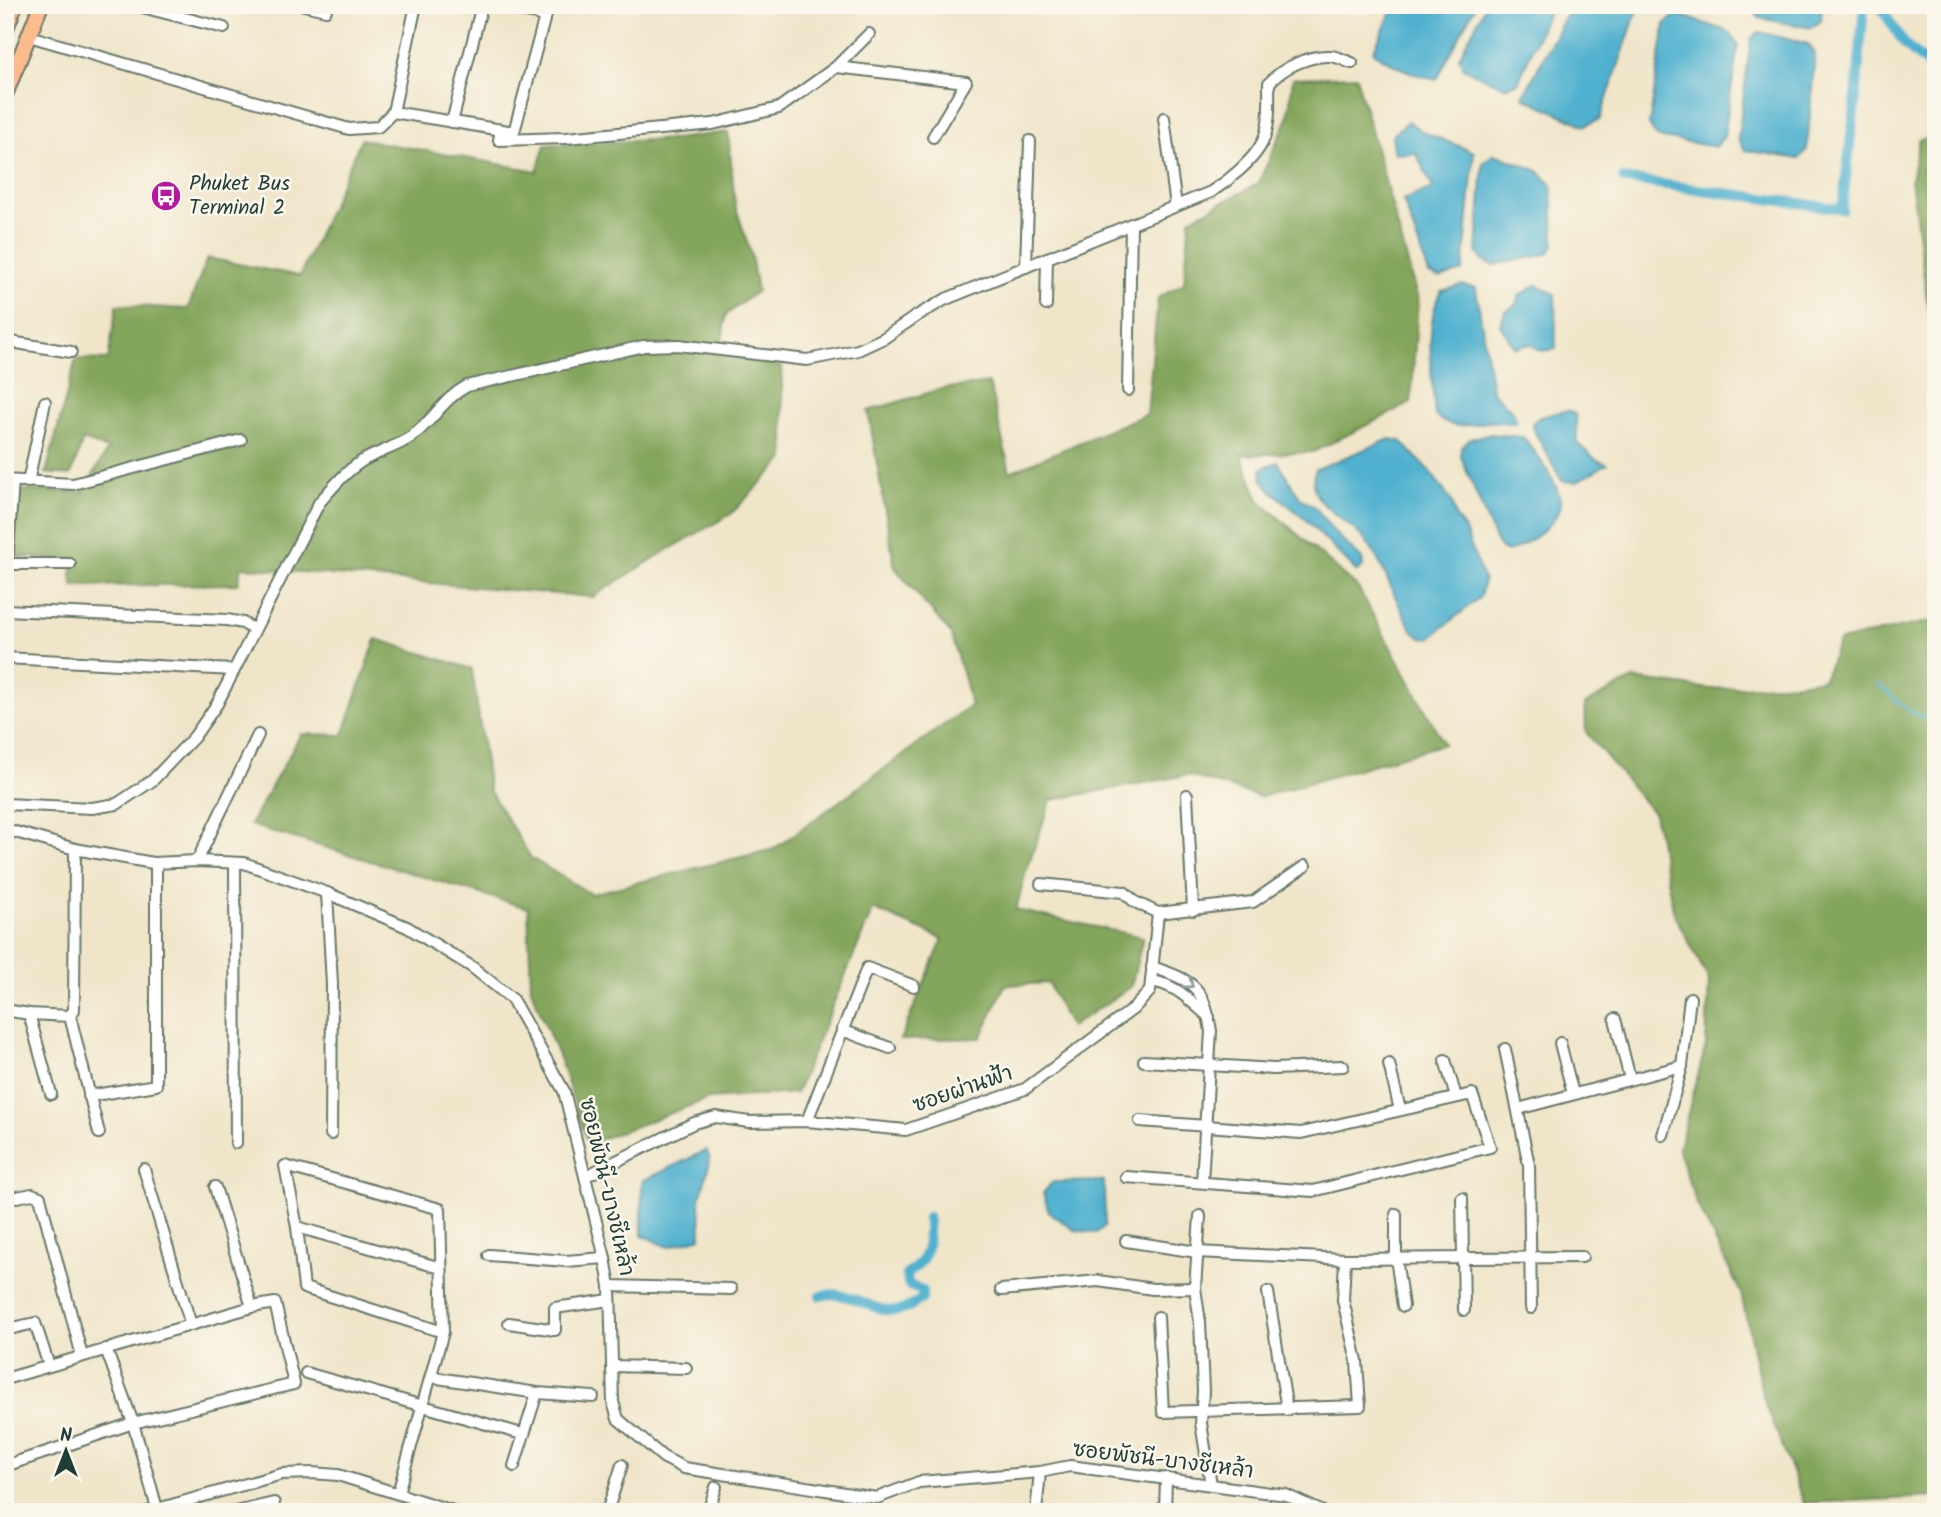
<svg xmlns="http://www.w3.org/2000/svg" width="1941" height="1517" viewBox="0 0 1941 1517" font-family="Kalam,'Playpen Sans Thai',sans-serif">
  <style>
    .forest { fill: #84a65b; stroke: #527248; stroke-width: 2 }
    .water { fill: #50b1cf; stroke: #387782; stroke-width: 2 }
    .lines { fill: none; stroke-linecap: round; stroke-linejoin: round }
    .stream { stroke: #50b1cf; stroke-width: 2.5 }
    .canal { stroke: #50b1cf; stroke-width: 10 }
    .minor-casing { stroke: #687868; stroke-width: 14 }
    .major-casing { stroke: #687868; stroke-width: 18 }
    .minor { stroke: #fff; stroke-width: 10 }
    .major { stroke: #fbbb8d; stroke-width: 14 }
    .oneway { stroke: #8f9e9a }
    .labels { text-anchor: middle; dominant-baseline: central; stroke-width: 5; stroke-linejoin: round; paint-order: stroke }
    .poi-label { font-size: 21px; fill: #1f3d34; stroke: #fbf7ec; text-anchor: start }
    .street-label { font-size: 21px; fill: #1f3d34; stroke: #fbf7ec }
  </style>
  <rect width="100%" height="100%" fill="#fbf7ec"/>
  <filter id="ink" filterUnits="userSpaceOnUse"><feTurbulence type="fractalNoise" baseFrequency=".0143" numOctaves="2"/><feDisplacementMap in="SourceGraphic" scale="14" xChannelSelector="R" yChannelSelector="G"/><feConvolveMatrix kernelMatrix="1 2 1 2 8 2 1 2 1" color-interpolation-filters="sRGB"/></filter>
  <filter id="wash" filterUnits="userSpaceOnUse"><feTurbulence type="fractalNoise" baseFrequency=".00686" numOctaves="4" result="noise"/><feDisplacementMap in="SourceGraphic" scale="28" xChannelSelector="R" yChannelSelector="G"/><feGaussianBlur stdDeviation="1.57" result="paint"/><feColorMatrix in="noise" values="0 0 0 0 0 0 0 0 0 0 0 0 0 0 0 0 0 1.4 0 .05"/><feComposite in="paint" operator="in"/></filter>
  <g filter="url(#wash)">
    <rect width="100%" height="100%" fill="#f0e5c9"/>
    <!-- forest -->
    <g class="forest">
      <polygon points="1356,76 1418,300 1411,403 1313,452 1241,455 1259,500 1358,588 1444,744 1261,797 1188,775 1051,800 1026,871 1016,910 1143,937 1131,987 1070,1027 1048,983 1005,985 981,1038 900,1040 943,939 873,909 796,1093 708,1099 588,1144 561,1063 531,989 528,908 250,825 301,734 343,735 376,639 472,669 489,790 531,858 591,894 774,849 971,705 951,634 895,568 868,411 941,389 989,383 1010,472 1147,414 1158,298 1184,283 1190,219 1258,184 1288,118 1293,78"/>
      <polygon points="728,132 735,204 751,255 757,291 726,315 722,341 781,367 785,458 731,514 661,554 593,597 241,567 238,584 73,586 71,561 14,556 18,490 83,492 108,449 83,440 71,475 46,473 76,359 108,360 117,305 188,309 207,258 300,276 361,139 537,171 545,145 676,139"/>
      <polygon points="1936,137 1936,368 1911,179 1919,140"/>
      <polygon points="1936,620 1936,1497 1804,1503 1763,1397 1741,1293 1696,1202 1678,1151 1706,1045 1709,980 1674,914 1654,814 1586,732 1585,704 1633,679 1711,689 1792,684 1823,679 1839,641"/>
    </g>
    <!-- water -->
    <g class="water">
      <path d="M1395,5H1476L1437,79C1420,79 1386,62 1373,51Z"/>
      <polygon points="1486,5 1551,5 1518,83 1505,87 1463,68 1459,57"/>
      <polygon points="1571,5 1639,5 1600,119 1585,126 1523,97"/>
      <polygon points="1753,5 1822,5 1821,20 1811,28 1759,18"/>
      <polygon points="1677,14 1730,32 1738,45 1724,136 1716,147 1657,137 1649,125 1665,24"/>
      <polygon points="1759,32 1808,44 1815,54 1807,149 1799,159 1745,150 1738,138 1751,39"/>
      <polygon points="1408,121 1423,132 1474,152 1463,271 1440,278 1429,274 1403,200 1433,188 1416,153 1395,154 1392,136"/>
      <polygon points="1494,154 1537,170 1552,185 1554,244 1548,254 1494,265 1483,261 1477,252 1483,163"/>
      <path d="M1462,285L1476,288L1492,391L1514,413L1516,423C1507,423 1496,421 1487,422C1467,425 1451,431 1435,415C1432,378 1424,325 1441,291Z"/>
      <polygon points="1537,285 1555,294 1556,349 1540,351 1530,344 1515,348 1500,325 1505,312 1517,304 1519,296"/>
      <polygon points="1569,410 1576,416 1577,443 1595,459 1607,464 1576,482 1562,481 1535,432 1532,423 1540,417"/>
      <path d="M1488,434L1523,437C1534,450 1562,488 1560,504C1558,525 1525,545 1508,552L1501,549L1496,542L1461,457V447L1470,439Z"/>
      <path d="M1390,439L1401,441L1431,473L1452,502L1456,518L1464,528L1484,581L1480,597L1430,638H1421L1413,631C1394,602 1386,565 1364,539C1346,517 1301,502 1316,469Z"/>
      <polygon points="1278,462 1300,498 1315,507 1335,533 1362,559 1363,567 1357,572 1304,518 1274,493 1261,479 1262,468"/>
      <polygon points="707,1150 710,1161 700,1199 701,1237 668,1247 642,1235 642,1181"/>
      <polygon points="1104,1181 1105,1226 1096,1233 1075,1230 1049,1212 1043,1193 1053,1182"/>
    </g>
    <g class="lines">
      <!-- stream -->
      <polyline class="stream" points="1878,684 1909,711 1936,723"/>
      <!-- canal -->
      <g class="canal">
        <polyline points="1879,5 1906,46 1936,72"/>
        <polyline points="1623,179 1842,209 1856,97 1864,5"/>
        <path d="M820,1296C848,1287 878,1317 902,1310C909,1308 916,1302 922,1299V1291L909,1285L906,1275C931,1258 928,1244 928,1217"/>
      </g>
    </g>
  </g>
  <g filter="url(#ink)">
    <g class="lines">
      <!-- minor casing -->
      <g class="minor-casing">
        <g id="minor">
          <polyline points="134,5 224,28"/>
          <polyline points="304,5 326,10"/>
          <polyline points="491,5 546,16"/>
          <polyline points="29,36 349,129 378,127 393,112 416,5"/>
          <polyline points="836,67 966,82 933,137"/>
          <polyline points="393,112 514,132 548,5"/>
          <polyline points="1164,118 1176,206"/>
          <polyline points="452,122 482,5"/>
          <polyline points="501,130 499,140 566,138 713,124 779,108 836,67 869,34"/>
          <polyline points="1026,267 1030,141"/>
          <polyline points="1046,305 1047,258"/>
          <polyline points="5,341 71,352"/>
          <polyline points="1128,390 1131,224"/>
          <polyline points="5,480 73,484 241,440"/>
          <polyline points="28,482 45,402"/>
          <polyline points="5,564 70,564"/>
          <polyline points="7,564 13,481"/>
          <polyline points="5,610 227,620 243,623 254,630"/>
          <polyline points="5,658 233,670"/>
          <polyline points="1187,795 1193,910"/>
          <path d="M5,804L92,808L117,804L153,780L194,737L217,704L319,503C332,488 345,472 362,461C378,452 396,447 411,437C432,422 444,398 467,386L644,346L678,345L807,360L858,350L884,338L918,315L946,299L1211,192C1228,181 1253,161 1262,143C1271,125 1269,102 1269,83C1282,68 1309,55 1330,56C1337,56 1345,61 1352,63"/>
          <polyline points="5,829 75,849 153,863 197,861 244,863 327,893 407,927 472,967 512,999 564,1091 605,1258 610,1286 613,1402 618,1419 663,1457 684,1468 877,1498 919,1482 1040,1472 1070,1466 1286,1495 1323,1512"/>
          <polyline points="75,849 74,1010 70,1016 99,1133"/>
          <polyline points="197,861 258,735"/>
          <polyline points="235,863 236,1143"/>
          <polyline points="1041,884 1124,892 1135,902 1158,913"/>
          <polyline points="327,893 332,984 331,1134"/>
          <polyline points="1158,913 1253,902 1305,866"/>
          <path d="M1152,967C1194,981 1204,987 1211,1031L1202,1182"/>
          <path d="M1151,981C1177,985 1189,1000 1209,1017"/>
          <polyline points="5,1010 29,1014 70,1016"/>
          <polyline points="29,1014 51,1094"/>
          <polyline points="1615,1019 1630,1079"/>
          <polyline points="842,1030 890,1048"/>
          <polyline points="1560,1043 1573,1094"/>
          <polyline points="1505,1049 1529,1165 1531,1308"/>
          <polyline points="1445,1060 1456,1097"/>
          <polyline points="1144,1061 1274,1069 1343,1066"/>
          <polyline points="1389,1064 1400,1110"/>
          <polyline points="89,1096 156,1085 156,863"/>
          <polyline points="1518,1109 1682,1066"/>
          <polyline points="807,1121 867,968 914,986"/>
          <polyline points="1663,1135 1682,1066 1690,998"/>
          <polyline points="144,1169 191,1325"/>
          <polyline points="586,1176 694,1123 716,1117 749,1122 807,1121 906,1130 1025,1089 1133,1009 1150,991 1158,913"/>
          <polyline points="1126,1177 1313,1191 1490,1147 1472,1094 1301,1133 1140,1121"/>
          <polyline points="215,1187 252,1307"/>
          <polyline points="17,1197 32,1194 40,1197 82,1356"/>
          <polyline points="1462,1198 1464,1310"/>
          <polyline points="1396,1214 1396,1258 1403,1306"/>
          <polyline points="1200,1216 1195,1288 1200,1322 1203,1391 1201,1423 1211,1485"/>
          <polyline points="297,1227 441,1268"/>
          <polyline points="1126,1241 1197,1252 1345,1259 1582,1257"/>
          <polyline points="489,1255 566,1261 605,1258"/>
          <polyline points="610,1286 731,1289"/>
          <polyline points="1001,1290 1098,1281 1153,1289 1195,1288"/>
          <polyline points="1268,1292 1287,1410"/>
          <polyline points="1158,1317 1163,1412 1360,1406 1357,1361 1343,1300 1345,1259"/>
          <polyline points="509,1323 555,1330 555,1308 610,1300"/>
          <polyline points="5,1330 35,1323 49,1366"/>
          <polyline points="106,1349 133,1423 158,1512"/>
          <polyline points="613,1366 686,1368"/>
          <polyline points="306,1373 522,1434"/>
          <polyline points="431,1377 537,1393 593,1397"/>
          <polyline points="5,1379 252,1307 275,1303 294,1384 133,1423 5,1466"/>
          <polyline points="514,1466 537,1393"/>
          <polyline points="398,1493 443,1332 440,1209 285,1166 297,1227 304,1288 443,1332"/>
          <polyline points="147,1512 282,1474 312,1473 338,1475 456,1512"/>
          <polyline points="235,1512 274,1503"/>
          <polyline points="607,1512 622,1465"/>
          <polyline points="708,1512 716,1487"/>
          <polyline points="1036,1512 1040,1472"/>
          <polyline points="1165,1512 1166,1478"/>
        </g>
      </g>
      <!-- major casing -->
      <g class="major-casing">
        <g id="major">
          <polyline points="5,31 15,5"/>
          <polyline points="5,95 41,5"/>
        </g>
      </g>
      <!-- minor -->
      <use href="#minor" class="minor"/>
      <!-- major -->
      <use href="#major" class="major"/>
    </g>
    <!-- one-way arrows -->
    <defs><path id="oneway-chevron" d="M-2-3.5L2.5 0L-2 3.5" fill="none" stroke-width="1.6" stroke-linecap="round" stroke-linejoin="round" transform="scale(1.75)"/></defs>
    <use class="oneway" href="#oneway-chevron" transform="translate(1189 984) rotate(36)"/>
  </g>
  <!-- icons -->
  <defs>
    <g id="bus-disc" transform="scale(1.575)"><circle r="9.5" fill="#b5179e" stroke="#fbf7ec"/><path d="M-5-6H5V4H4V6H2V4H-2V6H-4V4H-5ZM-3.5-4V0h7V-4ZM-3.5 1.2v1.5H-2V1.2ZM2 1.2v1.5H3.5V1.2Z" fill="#fff"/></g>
  </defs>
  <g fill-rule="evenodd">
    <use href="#bus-disc" x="166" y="196"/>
  </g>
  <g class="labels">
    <!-- poi labels -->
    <g class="poi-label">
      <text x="189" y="184">Phuket Bus<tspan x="189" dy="24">Terminal 2</tspan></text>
    </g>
    <!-- street labels -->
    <g class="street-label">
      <text transform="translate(963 1090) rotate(-19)">ซอยผ่านฟ้า</text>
      <text transform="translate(606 1187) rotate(77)">ซอยพัชนี-บางชีเหล้า</text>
      <text transform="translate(1163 1461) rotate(7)">ซอยพัชนี-บางชีเหล้า</text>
    </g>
  </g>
  <!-- margin -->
  <rect width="1941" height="1517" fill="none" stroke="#fbf7ec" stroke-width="28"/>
  <!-- north arrow -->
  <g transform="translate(66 1451)" stroke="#fbf7ec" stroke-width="5" paint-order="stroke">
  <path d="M0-5L12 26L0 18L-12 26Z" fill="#1f3d34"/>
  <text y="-10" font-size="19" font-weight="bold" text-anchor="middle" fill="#1f3d34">N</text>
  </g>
</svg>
